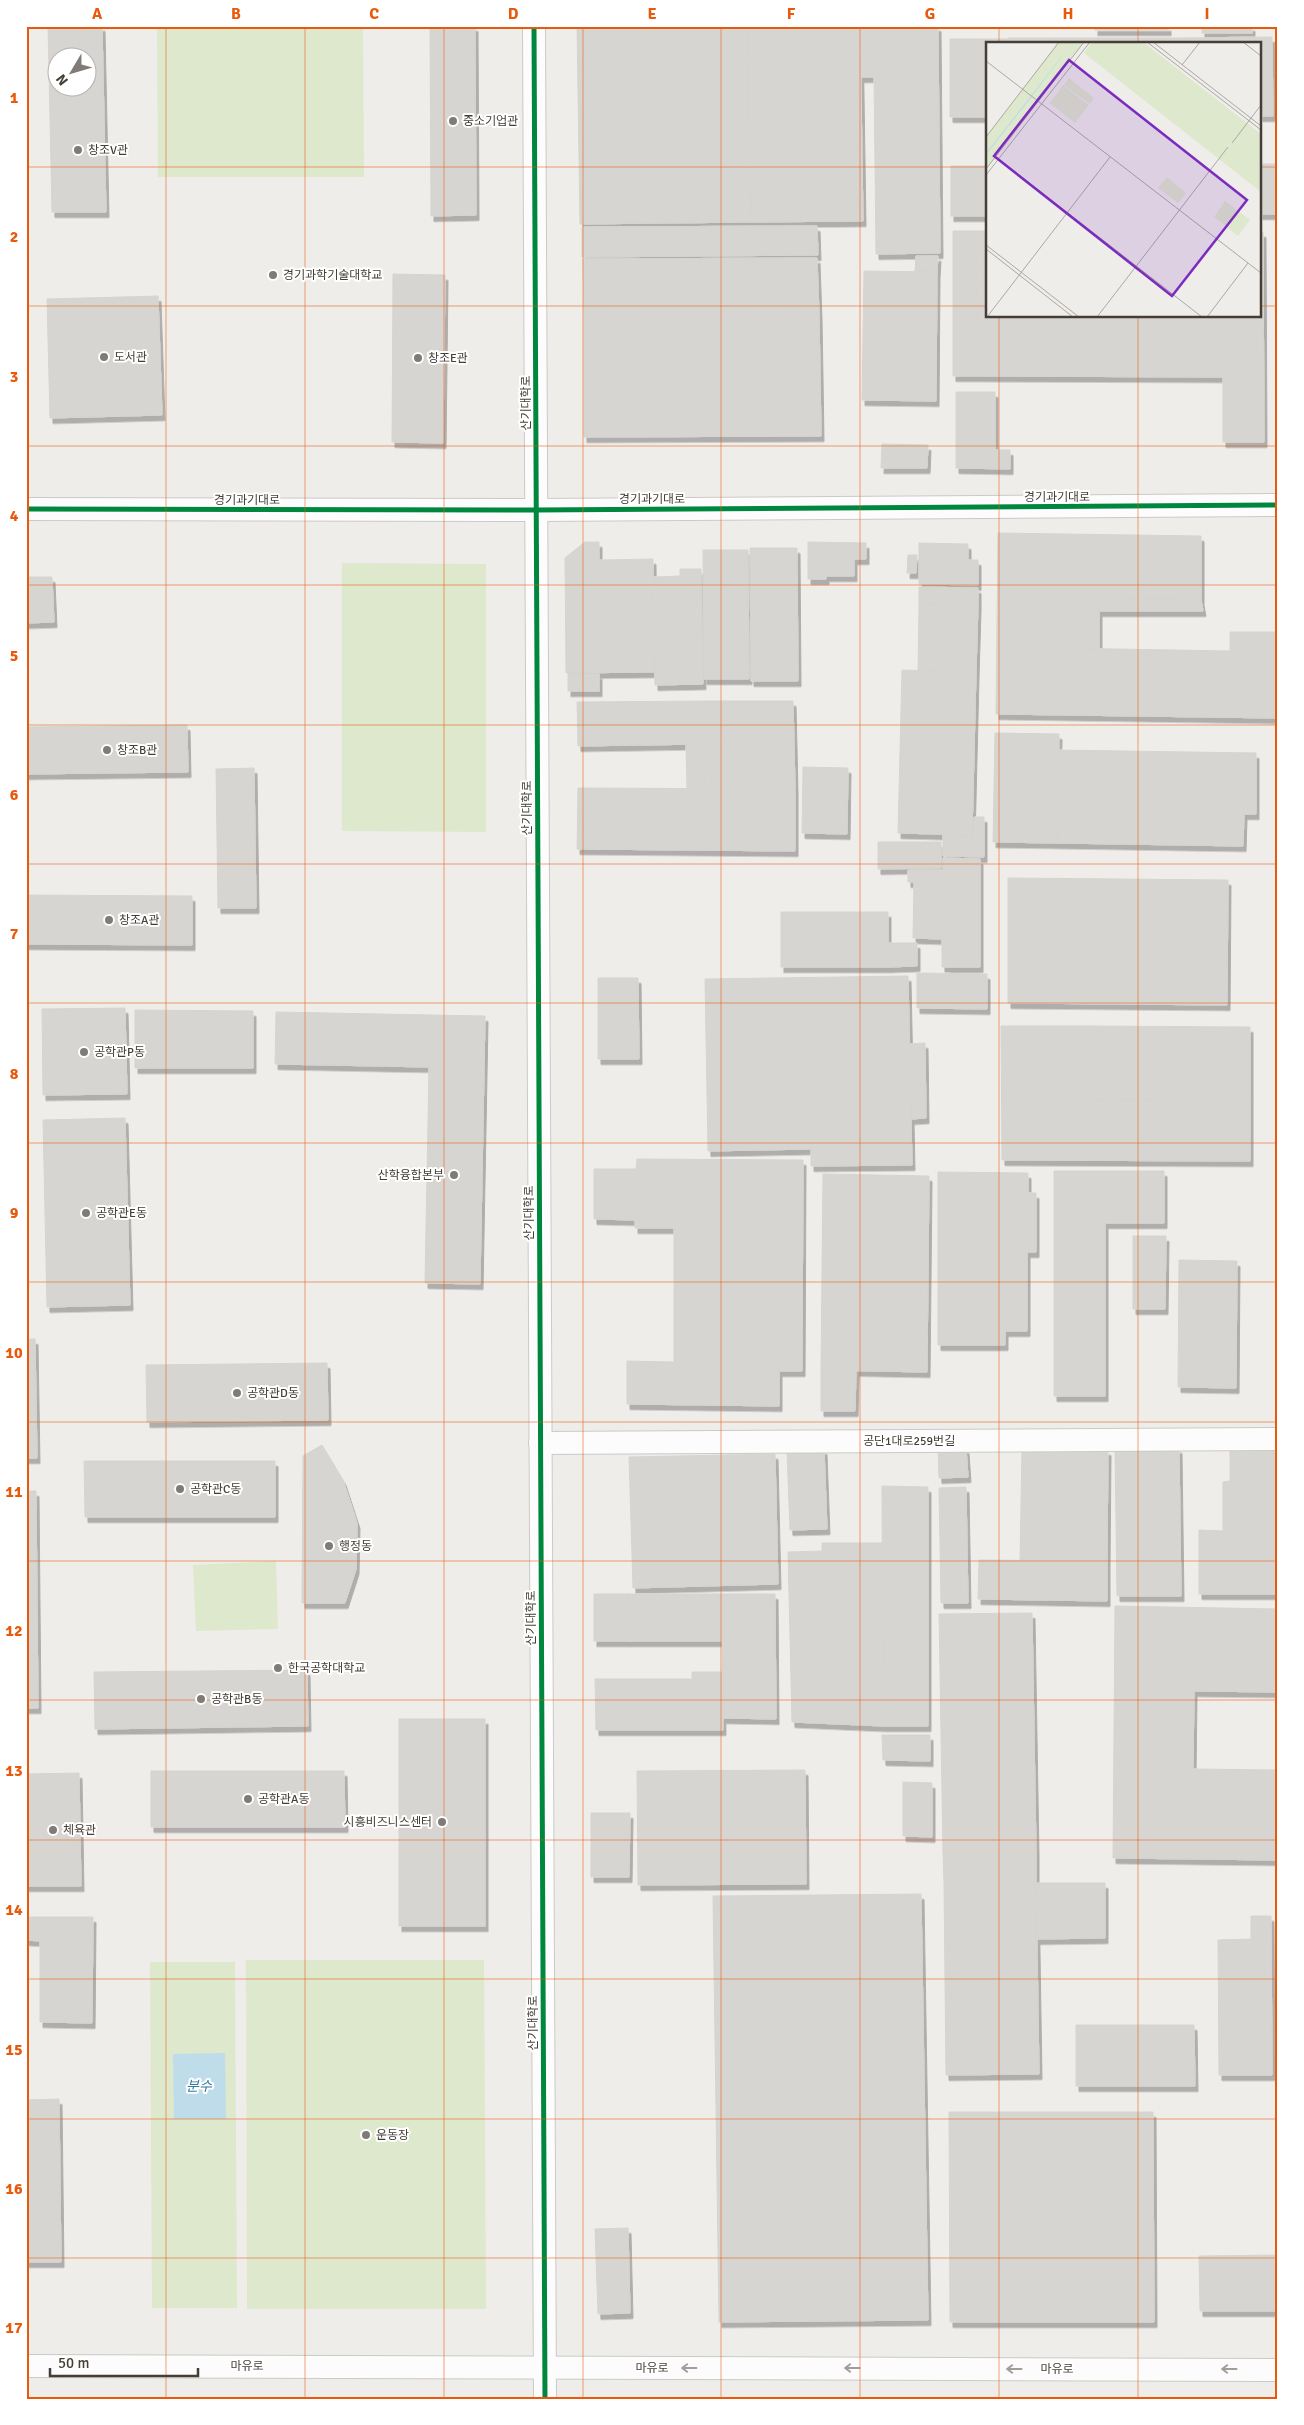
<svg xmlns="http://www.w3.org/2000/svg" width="1304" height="2425" viewBox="0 0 1304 2425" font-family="Signika,'Noto Sans KR',sans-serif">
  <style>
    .green { fill: #dee8cc }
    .water { fill: #bedcea }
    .building { fill: #d7d5d1; stroke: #d7d4d0; fill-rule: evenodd; filter: url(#shadow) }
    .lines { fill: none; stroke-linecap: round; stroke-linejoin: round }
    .minor-casing { stroke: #ccc9c6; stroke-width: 24 }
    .minor { stroke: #fdfcfc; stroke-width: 22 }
    .cycleway-casing { stroke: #fff; stroke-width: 8 }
    .cycleway { stroke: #00873e; stroke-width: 5 }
    .oneway { stroke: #a19d9a }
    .grid { fill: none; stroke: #e8590c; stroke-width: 1; stroke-opacity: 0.55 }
    .poi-dot { fill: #807b76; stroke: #fff; stroke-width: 2 }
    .labels { text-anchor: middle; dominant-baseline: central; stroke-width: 4; stroke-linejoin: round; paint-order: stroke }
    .poi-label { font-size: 12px; fill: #453e37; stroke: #fff; text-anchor: start }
    .street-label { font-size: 12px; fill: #453e37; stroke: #fff }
    .water-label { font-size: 14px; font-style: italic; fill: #377aa0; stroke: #fff }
    .inset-road { fill: none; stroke: #aba7a2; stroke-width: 1 }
    .view { fill: #7b2cbf; fill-opacity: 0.15; stroke: #7b2cbf; stroke-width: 2.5 }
    .inset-edge { fill: none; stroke: #453e37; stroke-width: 2.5 }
    .neatline { fill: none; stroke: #e8590c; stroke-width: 2 }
    .grid-label { font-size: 16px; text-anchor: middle; font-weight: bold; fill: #e8590c }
  </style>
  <defs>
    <filter id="shadow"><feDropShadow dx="3" dy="5.5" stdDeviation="0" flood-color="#0004"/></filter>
  </defs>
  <rect width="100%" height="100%" fill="#efedea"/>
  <!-- green -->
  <g class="green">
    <polygon points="157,26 363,26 364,177 158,177"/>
    <polygon points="342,563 486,564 486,832 342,831"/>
    <polygon points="276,1561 278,1629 196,1631 193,1565"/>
    <polygon points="246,1960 484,1960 486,2309 247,2309"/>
    <polygon points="150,1962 235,1962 237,2308 152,2308"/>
  </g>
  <!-- water -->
  <polygon class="water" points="225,2053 226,2119 174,2119 173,2054"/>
  <!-- building -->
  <g class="building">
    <path d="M48,26H102L106,212H52ZM58,58H88V88H58Z"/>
    <polygon points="430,26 475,26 476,215 431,216"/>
    <polygon points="577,26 748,26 751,222 580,224"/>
    <polygon points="748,26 860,26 863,221 751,222"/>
    <polygon points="860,26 938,26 940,253 876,254 874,77 861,77"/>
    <rect x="1095" y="26" width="73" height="4"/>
    <rect x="1202" y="26" width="50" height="7"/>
    <polygon points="1272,37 1273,116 1260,116 1260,44 1180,44 1180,38"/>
    <rect x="1008" y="38" width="46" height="6"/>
    <rect x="1054" y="38" width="44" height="6"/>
    <rect x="1098" y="38" width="40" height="6"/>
    <rect x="1138" y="38" width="42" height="6"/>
    <polygon points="950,39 1008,39 1008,44 988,44 988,117 950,117"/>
    <polygon points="1260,164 1275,164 1276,214 1260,214"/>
    <rect x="951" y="166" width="37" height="50"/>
    <polygon points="817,226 818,255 582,257 582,227"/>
    <polygon points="953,231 976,231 977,376 953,376"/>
    <polygon points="976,231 988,231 988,303 977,303"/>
    <polygon points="1260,232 1263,232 1264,442 1223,442 1223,316 1260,316"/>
    <polygon points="916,256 938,256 937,272 915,271"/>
    <polygon points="817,258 819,314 584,316 583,259"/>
    <polygon points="864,271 937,272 936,401 862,400"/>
    <polygon points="393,274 445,275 443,443 392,442"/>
    <polygon points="158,296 162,415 50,418 47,299"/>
    <polygon points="977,303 988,303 988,316 1223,316 1223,377 977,376"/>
    <polygon points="819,314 820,373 584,375 584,316"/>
    <polygon points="820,373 821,436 584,437 584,375"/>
    <polygon points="956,392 995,392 995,450 1010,450 1010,469 956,468"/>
    <polygon points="882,444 928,445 927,468 881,468"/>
    <polygon points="998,533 1201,536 1201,600 1058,597 1058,648 1230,651 1230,632 1277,632 1276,718 996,714"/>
    <polygon points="585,542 599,542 599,560 653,559 654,672 566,673 565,558"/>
    <polygon points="808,542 866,543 866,559 854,559 854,576 826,576 826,579 808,579"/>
    <polygon points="919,543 968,544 968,560 978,560 978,585 919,584"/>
    <polygon points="750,548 797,548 798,681 751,681"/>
    <polygon points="703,550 748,550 749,679 704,679"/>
    <polygon points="908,555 917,555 916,573 907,573"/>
    <polygon points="680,569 701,569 703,684 655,685 653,577 680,576"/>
    <polygon points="26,577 52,577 54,622 26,623"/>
    <polygon points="919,587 978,588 978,605 919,604"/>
    <polygon points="1058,597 1099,598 1099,649 1058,648"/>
    <polygon points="1099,598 1201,600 1203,611 1099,611"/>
    <polygon points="919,604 978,605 976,672 918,671"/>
    <polygon points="902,670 976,672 972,835 898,833"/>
    <rect x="568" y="674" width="31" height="17"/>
    <polygon points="704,701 793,701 794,743 704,744"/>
    <polygon points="704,701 704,744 578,746 577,702"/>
    <polygon points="187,725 188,772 26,774 26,727"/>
    <polygon points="995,733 1059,734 1057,843 993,842"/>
    <polygon points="794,743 795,789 705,789 704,744"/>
    <polygon points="686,744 704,744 705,789 687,789"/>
    <polygon points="1058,750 1256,753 1256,814 1244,814 1243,846 1057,843"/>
    <polygon points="803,767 848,768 847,834 802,833"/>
    <polygon points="254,768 256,908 218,908 216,769"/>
    <polygon points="578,788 795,789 795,851 577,849"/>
    <polygon points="974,817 984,817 984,857 943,856 943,835 973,836"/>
    <polygon points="878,842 941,842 941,868 878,869"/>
    <polygon points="943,858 980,859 980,967 942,967 942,939 913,938 914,882 908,882 908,870 943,870"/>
    <polygon points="1008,878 1228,880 1227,1005 1008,1003"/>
    <polygon points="26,895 192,896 192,945 26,944"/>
    <rect x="781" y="912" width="107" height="55"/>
    <polygon points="888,943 917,943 917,966 888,967"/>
    <polygon points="917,973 987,974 987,1009 917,1008"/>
    <polygon points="908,976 912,1165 811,1166 811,1149 708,1151 705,979"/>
    <polygon points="598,978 638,978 639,1059 598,1059"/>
    <polygon points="125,1008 127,1094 43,1095 42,1009"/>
    <polygon points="135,1010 253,1011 253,1068 135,1068"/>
    <polygon points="276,1012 485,1016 480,1284 425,1283 429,1067 275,1064"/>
    <polygon points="1001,1026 1093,1026 1093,1100 1250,1101 1250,1161 1002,1160"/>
    <polygon points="1093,1026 1250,1027 1250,1101 1093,1100"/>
    <polygon points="925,1043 926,1118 911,1119 909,1044"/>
    <polygon points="125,1118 130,1305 47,1307 43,1120"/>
    <polygon points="637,1159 803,1160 802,1371 779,1371 779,1406 627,1404 627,1361 674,1362 674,1228 635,1228 635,1220 594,1219 594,1169 636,1169"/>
    <polygon points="1054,1171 1164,1171 1164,1223 1105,1223 1105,1396 1054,1396"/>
    <polygon points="938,1172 1028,1173 1028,1193 1036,1193 1036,1252 1027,1252 1027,1331 1005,1331 1005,1345 938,1345"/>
    <polygon points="823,1174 929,1176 927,1372 821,1370"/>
    <polygon points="1133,1236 1166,1236 1165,1309 1133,1309"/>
    <polygon points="1179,1260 1237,1261 1236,1388 1178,1387"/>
    <polygon points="26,1339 35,1339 37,1458 26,1458"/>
    <polygon points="327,1363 328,1420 147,1422 146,1365"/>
    <polygon points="821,1370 856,1371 855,1411 821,1411"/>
    <polygon points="322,1445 343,1480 357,1523 356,1569 345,1603 302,1603 303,1456"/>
    <polygon points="966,1448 968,1477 939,1478 938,1449"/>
    <polygon points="1179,1448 1181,1596 1117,1596 1115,1449"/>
    <polygon points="1230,1448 1278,1448 1278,1594 1199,1594 1199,1530 1223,1531 1223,1482 1230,1481"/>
    <polygon points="824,1449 827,1529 790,1530 787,1451"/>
    <polygon points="1022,1449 1108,1450 1107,1561 1020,1560"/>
    <polygon points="775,1454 778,1584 633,1588 629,1457"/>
    <polygon points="84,1461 275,1461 275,1517 85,1517"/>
    <polygon points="882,1486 928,1487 928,1726 883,1726"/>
    <polygon points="966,1487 968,1603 941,1603 939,1488"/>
    <polygon points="26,1491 36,1491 38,1708 26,1708"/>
    <polygon points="822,1543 882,1543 883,1671 822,1671"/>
    <polygon points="822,1551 822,1671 883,1671 883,1726 792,1722 788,1552"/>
    <polygon points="979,1560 1107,1561 1107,1601 978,1599"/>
    <rect x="594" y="1594" width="33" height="47"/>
    <rect x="627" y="1594" width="95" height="47"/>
    <polygon points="722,1594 775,1594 776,1719 723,1718"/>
    <polygon points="1115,1606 1278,1609 1278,1692 1194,1691 1193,1769 1277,1770 1276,1860 1113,1858"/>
    <polygon points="1032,1613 1036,1851 943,1852 939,1614"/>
    <polygon points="307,1670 308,1726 95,1729 94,1672"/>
    <polygon points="692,1672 722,1672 723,1730 596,1730 595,1679 692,1679"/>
    <rect x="399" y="1719" width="86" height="207"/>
    <polygon points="882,1735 930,1735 930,1761 883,1760"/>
    <polygon points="805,1770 806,1884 638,1885 637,1771"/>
    <polygon points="151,1771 344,1771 345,1827 151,1827"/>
    <polygon points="79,1773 81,1886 26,1886 26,1774"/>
    <polygon points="903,1782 932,1783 932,1837 903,1836"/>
    <polygon points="591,1813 630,1813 629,1877 591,1877"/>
    <polygon points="1036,1851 1036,1883 944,1884 943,1852"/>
    <polygon points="1036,1883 1105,1883 1105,1938 1037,1939"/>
    <polygon points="1036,1883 1039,2074 946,2075 944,1884"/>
    <polygon points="921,1894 928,2320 719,2322 713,1896"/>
    <polygon points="1251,1916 1271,1916 1272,2075 1219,2075 1218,1940 1251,1939"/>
    <polygon points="26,1917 93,1917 92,2023 40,2022 40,1941 26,1940"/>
    <polygon points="1076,2025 1194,2025 1195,2086 1076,2086"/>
    <polygon points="59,2099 61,2262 26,2262 26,2100"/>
    <polygon points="949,2112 1153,2112 1154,2322 950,2322"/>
    <polygon points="628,2228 630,2313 598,2314 595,2229"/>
    <polygon points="1278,2255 1278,2311 1200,2311 1199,2256"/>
  </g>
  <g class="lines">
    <!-- minor casing -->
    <g class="minor-casing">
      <g id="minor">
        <polyline points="534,26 545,2399"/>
        <polyline points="26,509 536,510 1278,505"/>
        <polyline points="540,1443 1278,1439"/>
        <polyline points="26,2366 1278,2370"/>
      </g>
    </g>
    <!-- minor -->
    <use href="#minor" class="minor"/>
    <!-- cycleway casing -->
    <g class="cycleway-casing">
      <g id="cycleway">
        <polyline points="534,26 545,2399"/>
        <polyline points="26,509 536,510 1278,505"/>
      </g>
    </g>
    <!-- cycleway -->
    <use href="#cycleway" class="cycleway"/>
  </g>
  <!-- one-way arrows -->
  <defs><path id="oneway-shaft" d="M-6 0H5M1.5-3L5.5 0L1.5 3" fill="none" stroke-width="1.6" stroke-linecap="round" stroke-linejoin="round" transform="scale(1.25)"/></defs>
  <g class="oneway">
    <use href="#oneway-shaft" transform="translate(689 2368) rotate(-180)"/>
    <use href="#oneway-shaft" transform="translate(852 2368) rotate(-180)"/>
    <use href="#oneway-shaft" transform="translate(1014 2369) rotate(-180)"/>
    <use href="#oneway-shaft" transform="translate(1229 2369) rotate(-180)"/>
  </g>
  <!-- grid -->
  <path class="grid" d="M166,26V2399M305,26V2399M444,26V2399M583,26V2399M721,26V2399M860,26V2399M999,26V44M1138,26V44M26,167H988M1260,167H1278M26,306H988M1260,306H1278M999,316V2399M1138,316V2399M26,446H1278M26,585H1278M26,725H1278M26,864H1278M26,1003H1278M26,1143H1278M26,1282H1278M26,1422H1278M26,1561H1278M26,1700H1278M26,1840H1278M26,1979H1278M26,2119H1278M26,2258H1278"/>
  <!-- markers -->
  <g class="poi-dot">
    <circle cx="453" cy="121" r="5"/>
    <circle cx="78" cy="150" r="5"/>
    <circle cx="273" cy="275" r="5"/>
    <circle cx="104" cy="357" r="5"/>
    <circle cx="418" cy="358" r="5"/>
    <circle cx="107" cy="750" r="5"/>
    <circle cx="109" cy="920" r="5"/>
    <circle cx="84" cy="1052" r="5"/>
    <circle cx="454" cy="1175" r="5"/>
    <circle cx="86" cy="1213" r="5"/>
    <circle cx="237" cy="1393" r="5"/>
    <circle cx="180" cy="1489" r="5"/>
    <circle cx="329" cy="1546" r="5"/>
    <circle cx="278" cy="1668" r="5"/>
    <circle cx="201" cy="1699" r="5"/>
    <circle cx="248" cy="1799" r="5"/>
    <circle cx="442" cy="1822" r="5"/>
    <circle cx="53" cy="1830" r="5"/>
    <circle cx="366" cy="2135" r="5"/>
  </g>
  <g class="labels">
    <!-- poi labels -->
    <g class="poi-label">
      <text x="463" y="121">중소기업관</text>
      <text x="88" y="150">창조V관</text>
      <text x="283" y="275">경기과학기술대학교</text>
      <text x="114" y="357">도서관</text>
      <text x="428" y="358">창조E관</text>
      <text x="117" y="750">창조B관</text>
      <text x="119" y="920">창조A관</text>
      <text x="94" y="1052">공학관P동</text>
      <text x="444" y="1175" text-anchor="end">산학융합본부</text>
      <text x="96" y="1213">공학관E동</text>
      <text x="247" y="1393">공학관D동</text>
      <text x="190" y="1489">공학관C동</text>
      <text x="339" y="1546">행정동</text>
      <text x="288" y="1668">한국공학대학교</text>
      <text x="211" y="1699">공학관B동</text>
      <text x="258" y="1799">공학관A동</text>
      <text x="432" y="1822" text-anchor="end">시흥비즈니스센터</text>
      <text x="63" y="1830">체육관</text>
      <text x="376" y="2135">운동장</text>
    </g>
    <!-- street labels -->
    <g class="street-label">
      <text transform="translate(526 403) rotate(-90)">산기대학로</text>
      <text x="1057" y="497">경기과기대로</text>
      <text x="652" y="499">경기과기대로</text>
      <text x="247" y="500">경기과기대로</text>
      <text transform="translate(527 808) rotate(-90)">산기대학로</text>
      <text transform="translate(529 1213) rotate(-90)">산기대학로</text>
      <text x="909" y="1441">공단1대로259번길</text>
      <text transform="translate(531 1618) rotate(-90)">산기대학로</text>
      <text transform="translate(533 2023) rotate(-90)">산기대학로</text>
      <text x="247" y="2366">마유로</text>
      <text x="652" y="2368">마유로</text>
      <text x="1057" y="2369">마유로</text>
    </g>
    <!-- water labels -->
    <g class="water-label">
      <text x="199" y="2086">분수</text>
    </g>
  </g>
  <!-- overview -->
  <g transform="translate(986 42)">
    <rect width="275" height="275" fill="#efedea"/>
    <path d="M73,0H98L0,127V95ZM106,0H157L275,92V150L98,11ZM83,36L108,56L104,62L78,43ZM77,43L103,63L89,81L64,61ZM181,135L200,151L192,161L172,146ZM239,159L264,178L252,194L228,175Z" fill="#dee8cc"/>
    <path d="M87,0L44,57L0,113V111Z" fill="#bedcea"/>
    <path class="inset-road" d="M161,0L275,88M167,0L275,84M257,0L275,14M0,19L275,231M196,23L214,0M0,95L73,0M246,101L275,63M10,115L216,275M0,127L98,0M0,133L104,0M0,203L93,275M0,207L87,275M1,275L124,115M111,275L242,105M221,275L262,221"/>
    <path class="view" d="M83,18L261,158L186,254L8,114Z"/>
    <rect width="275" height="275" class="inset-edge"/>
  </g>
  <!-- border -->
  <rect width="1304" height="2425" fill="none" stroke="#ffffff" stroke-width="55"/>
  <!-- north arrow -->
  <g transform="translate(72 72) rotate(232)"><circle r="24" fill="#ffffff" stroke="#b5b2af"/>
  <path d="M0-4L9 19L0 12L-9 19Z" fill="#807b76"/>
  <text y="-8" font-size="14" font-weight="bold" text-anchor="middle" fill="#453e37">N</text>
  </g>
  <!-- scale -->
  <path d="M50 2368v8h148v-8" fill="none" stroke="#453e37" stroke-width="2.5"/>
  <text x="58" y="2368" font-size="15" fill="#453e37" stroke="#ffffff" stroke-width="4" paint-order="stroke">50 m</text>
  <rect x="28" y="28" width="1248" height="2370" class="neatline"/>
  <g class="grid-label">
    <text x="97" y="19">A</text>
    <text x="236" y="19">B</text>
    <text x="374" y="19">C</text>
    <text x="513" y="19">D</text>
    <text x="652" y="19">E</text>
    <text x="791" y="19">F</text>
    <text x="930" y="19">G</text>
    <text x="1068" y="19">H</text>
    <text x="1207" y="19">I</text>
    <text x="14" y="103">1</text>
    <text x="14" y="242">2</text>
    <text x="14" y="382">3</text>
    <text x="14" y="521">4</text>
    <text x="14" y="661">5</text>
    <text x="14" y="800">6</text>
    <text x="14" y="939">7</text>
    <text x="14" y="1079">8</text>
    <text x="14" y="1218">9</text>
    <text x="14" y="1358">10</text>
    <text x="14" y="1497">11</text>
    <text x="14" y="1636">12</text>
    <text x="14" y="1776">13</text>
    <text x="14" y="1915">14</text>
    <text x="14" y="2055">15</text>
    <text x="14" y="2194">16</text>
    <text x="14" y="2333">17</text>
  </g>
</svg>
